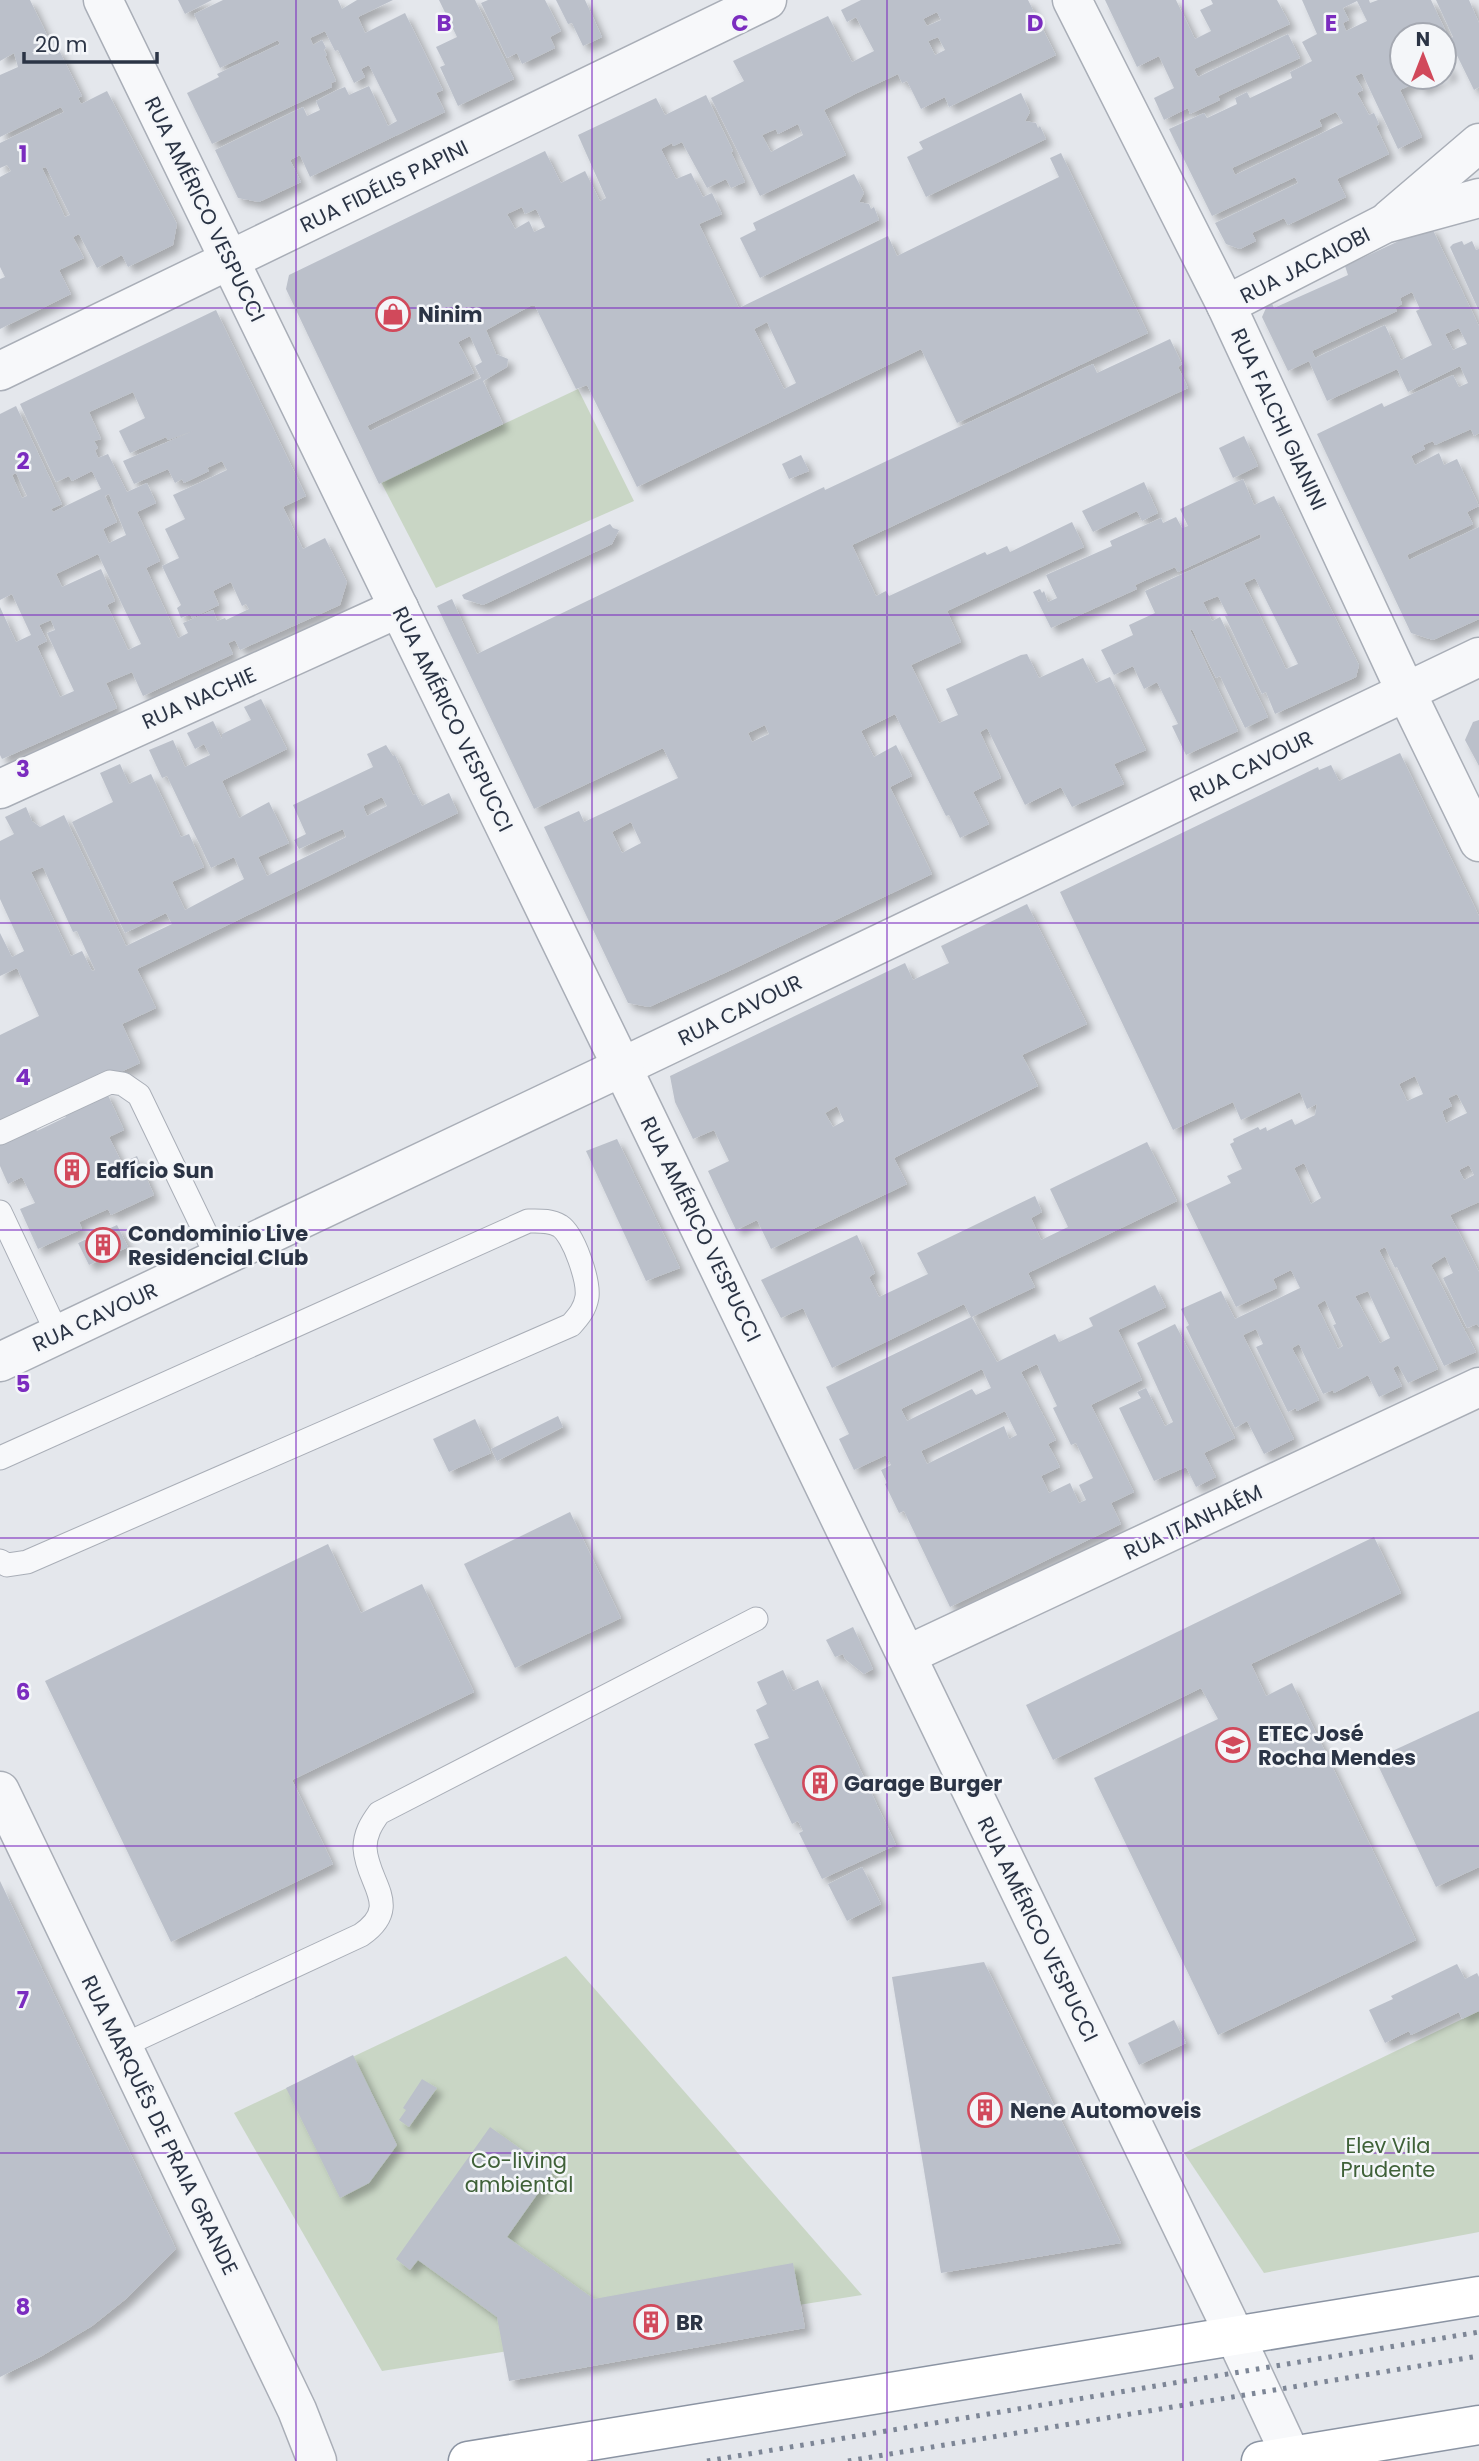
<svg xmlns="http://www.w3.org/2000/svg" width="1479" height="2461" viewBox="0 0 1479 2461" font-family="Poppins,sans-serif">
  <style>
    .green { fill: #c9d6c5 }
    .building { fill: #bbc0ca; fill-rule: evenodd; filter: url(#shadow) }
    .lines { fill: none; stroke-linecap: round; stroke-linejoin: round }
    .service-casing { stroke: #a9aeb7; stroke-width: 25 }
    .minor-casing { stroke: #a9aeb7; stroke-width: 41 }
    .tertiary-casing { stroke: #a9aeb7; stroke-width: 41 }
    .trunk-casing { stroke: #8b94a3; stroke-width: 41 }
    .service { stroke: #f7f8fa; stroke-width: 23 }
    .minor { stroke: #f7f8fa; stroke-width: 38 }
    .tertiary { stroke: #f7f8fa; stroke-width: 38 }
    .trunk { stroke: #fff; stroke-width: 38 }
    .rail { stroke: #7d8696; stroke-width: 5; stroke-dasharray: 3.5 7; stroke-linecap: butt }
    .grid { fill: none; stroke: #7b2cbf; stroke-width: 2; stroke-opacity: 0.55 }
    .labels { text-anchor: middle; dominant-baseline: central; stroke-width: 5; stroke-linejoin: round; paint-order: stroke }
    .street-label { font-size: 21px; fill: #2b3445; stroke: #f4f6f9 }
    .poi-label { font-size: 21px; font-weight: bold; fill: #2b3445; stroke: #f4f6f9; text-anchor: start }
    .park-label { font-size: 21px; fill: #3f6138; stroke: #f4f6f9 }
    .grid-label { font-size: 23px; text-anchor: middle; font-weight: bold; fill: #7b2cbf; stroke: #f4f6f9; stroke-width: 5; stroke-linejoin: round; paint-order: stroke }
  </style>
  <defs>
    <filter id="shadow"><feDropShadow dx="6" dy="6" stdDeviation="3.5" flood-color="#0004"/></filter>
  </defs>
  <rect width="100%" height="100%" fill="#e4e7ec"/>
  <!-- green -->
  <g class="green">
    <polygon points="578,389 634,501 436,588 381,482"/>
    <polygon points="566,1956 862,2295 382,2371 234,2113"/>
    <polygon points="1479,2011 1479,2232 1264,2273 1184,2153"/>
  </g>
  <!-- building -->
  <g class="building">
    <path d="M0,0H30L48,37L39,42L43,49L52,45L54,50L58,48L82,96L78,98L81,104L107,91L177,224L173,245L128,267L122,255L97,268L79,234L73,237L84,258L59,270L71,294L0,329V279L5,277L0,267V177L11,171L7,165L0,168V143L64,112L61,107L0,137V75L18,67L14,53L0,61ZM46,167L70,215L65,217L42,168Z"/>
    <polygon points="178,0 212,0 185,14"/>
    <polygon points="223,0 338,0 342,9 357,0 393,0 358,17 365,33 405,13 443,90 436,93 445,112 310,177 300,155 290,160 301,182 259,202 238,198 215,150 303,107 307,116 320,110 316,101 337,90 345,87 349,95 369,86 388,126 397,121 369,65 361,69 365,77 354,83 338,50 335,51 325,31 310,38 313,45 322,40 326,48 324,50 327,55 325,56 336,81 331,83 332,87 212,144 187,93 219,77 217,74 280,44 278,40 220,68 194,14"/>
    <polygon points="439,0 475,0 514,79 458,106 440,67 445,65 436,47 457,37"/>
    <polygon points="488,0 545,0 561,31 550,37 555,48 522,64 517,53 507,58 481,3"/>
    <polygon points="556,0 585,0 602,37 583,46 572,23 568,24"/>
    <path d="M861,0H1028L1056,55L949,107L945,97L921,109L907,81L902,83L898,74L857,93L824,110L846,155L760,196L711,98L744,81L733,61L828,16L852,62L874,51L856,17L847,22L841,10ZM937,12L941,20L927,26L923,19ZM938,37L945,50L935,55L928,41ZM798,124L803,135L771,152L762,135L776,129L778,134Z"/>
    <polygon points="1105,0 1176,0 1195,39 1211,31 1200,10 1213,4 1211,0 1277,0 1290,24 1194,69 1198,77 1288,34 1300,58 1218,96 1220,100 1190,114 1188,108 1164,120 1154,98 1174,88 1159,56 1137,67"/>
    <path d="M1302,0H1369L1370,3L1378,0H1431L1447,34L1402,35V77H1444V58L1452,74L1421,89L1417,82L1400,90L1422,137L1398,149L1362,73L1355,76L1363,90L1357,93L1369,115L1374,113L1379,124L1376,126L1389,154L1337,179L1346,197L1288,225L1284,218L1252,233L1256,241L1240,249L1226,244L1215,223L1298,183L1295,177L1212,216L1169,129L1204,113L1207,118L1237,104L1235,98L1247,92L1250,98L1292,78L1290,72L1312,61L1302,42L1317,34ZM1357,1L1367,21L1346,31L1343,23L1349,20L1343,8ZM1336,112L1343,123L1235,175L1232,168L1322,126L1319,120Z"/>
    <polygon points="1436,0 1469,0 1479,23 1479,87 1474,90 1449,39 1453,37"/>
    <polygon points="1021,93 1030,112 1025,121 1036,123 1038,128 1040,126 1046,139 926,197 907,157 923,149 919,142"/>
    <path d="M706,95L733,151L731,152L745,182L731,188L726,179L707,188L682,142L673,146L672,143L661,149L676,179L691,173L703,197L712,193L722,214L699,224L739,308L888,236L897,256L1059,177L1050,158L1061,153L1148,333L957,423L921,349L637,487L587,385L576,389L535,306L532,305L486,330L496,354L508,359L507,367L483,381L503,424L379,484L286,289L289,275L545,151L561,183L585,171L600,201L606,198L578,135L656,98L665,115ZM522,207L525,214L536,209L545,227L534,232L529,221L515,229L507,214ZM767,322L796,383L784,389L754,329ZM470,336L482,362L475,366L481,378L370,431L367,426L474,373L458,342Z"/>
    <polygon points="854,174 864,193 859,202 869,204 871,209 874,207 879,220 760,278 740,238 756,230 753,223"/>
    <path d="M1431,226L1479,326V433L1474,436L1471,429L1435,445L1433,441L1423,445L1425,449L1411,456L1415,465L1439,453L1444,465L1457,459L1479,506L1467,512L1473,524L1407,555L1409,560L1479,527V619L1433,640L1411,633L1317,434L1382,403L1384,407L1453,375L1459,387L1468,383L1460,366L1408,392L1397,369L1327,401L1309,361L1288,371L1262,317L1270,299L1274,308L1348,275L1345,266ZM1412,292L1420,309L1416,311L1432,345L1401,360L1385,325L1315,358L1312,351L1397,311L1395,308L1402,304L1400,298ZM1459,328L1467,344L1453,350L1445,334Z"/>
    <polygon points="1462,241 1464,245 1472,241 1476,250 1479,249 1479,311 1450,247 1453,244"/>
    <path d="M216,310L306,496L283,507L303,549L325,538L347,582L340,605L240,650L235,640L228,643L233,654L143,696L132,672L106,683L117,708L2,759L0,755V607L16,642L31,635L12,594L0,600V414L16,406L62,504L51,509L53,512L101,489L92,471L72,481L69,476L56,482L20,404ZM133,392L145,418L119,431L130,453L166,437L168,440L193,431L123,461L134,484L168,469L175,483L182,479L184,483L209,471L207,468L222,461L227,470L173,495L185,519L165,529L179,558L162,566L181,605L177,608L181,618L190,614L192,618L219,605L213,591L231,582L242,606L246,604L249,609L226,620L225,618L217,621L213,610L183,623L188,633L178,638L146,568L160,561L137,512L156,503L147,483L127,492L108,454L98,458L95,450L98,448L94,441L101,439L89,412ZM16,473L27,496L22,498L12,475ZM109,494L126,535L109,543L103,529L117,522L105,496ZM98,554L141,644L128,650L107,605L115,601L101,569L62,587L56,574ZM51,620L55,630L47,633L74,691L60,697L37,646L47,641L39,625Z"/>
    <path d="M1170,339L1182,364L1178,367L1188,388L852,545L876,596L886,591L889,596L985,552L987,555L1007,546L1010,552L1072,522L1084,547L947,611L961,642L911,665L939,723L958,715L946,689L1021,655L1027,654L1039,678L1083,658L1096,683L1110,677L1146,750L1114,764L1124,784L1072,807L1061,787L1025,805L987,728L980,732L1001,778L973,792L989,824L960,838L949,815L946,816L895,714L861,731L874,757L896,745L912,776L890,787L932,874L729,971L649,1007L628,1003L544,827L579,811L584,822L678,778L663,748L534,809L437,606L452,599L477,654L824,487L825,490L1093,364L1097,373ZM765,725L769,734L752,742L748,733ZM631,822L641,843L622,853L612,832Z"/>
    <polygon points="1244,436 1258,466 1233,478 1219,448"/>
    <polygon points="801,455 809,471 789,479 782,464"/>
    <path d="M1243,479L1254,505L1274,496L1359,665L1356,677L1275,714L1266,692L1262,694L1225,616H1228L1218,596L1203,602L1212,621L1220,617L1268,717L1245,728L1220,676L1216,678L1192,629L1190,630L1238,731L1186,755L1172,726L1178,724L1157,682L1144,689L1133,666L1114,675L1101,650L1133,635L1129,625L1155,613L1145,591L1261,538L1260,534L1178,572L1175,567L1135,585L1137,589L1051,628L1033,592L1040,589L1042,593L1044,591L1048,602L1057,598L1046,575L1112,546L1110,541L1161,518L1163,523L1176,517L1182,528L1188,526L1180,509ZM1255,578L1298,664L1286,669L1244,583Z"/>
    <polygon points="1144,482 1158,513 1142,521 1137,511 1093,532 1082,511"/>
    <polygon points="610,524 613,528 619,530 612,544 483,605 464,599 462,595"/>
    <path d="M261,699L287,749L222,781L239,818L269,802L289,843L258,857L267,876L346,837L343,829L299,849L294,840L306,834L293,805L373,767L367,754L386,745L393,756L395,755L413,795L416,794L422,806L449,793L458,813L137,969L156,1008L122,1024L140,1063L0,1128V1035L39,1016L17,968L0,976V933L12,957L24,951L0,899V841L14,834L5,817L26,807L32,821L40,827L64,815L126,946L172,924L166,913L125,933L72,822L113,802L100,773L120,764L129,784L151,774L181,837L189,834L204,867L172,882L185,910L244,879L234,857L211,868L167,776L162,778L149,750L173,740L185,767L210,755L204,744L195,749L187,733L213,721L222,739V734L251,720L244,707ZM382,797L387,806L367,816L363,806ZM43,867L73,932L77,931L95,970L92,971L82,951L71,956L31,872Z"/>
    <polygon points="1479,720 1479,766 1465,740 1473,722"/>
    <path d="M1400,753L1479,916V1202L1450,1215L1479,1272V1327L1477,1324L1467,1328L1443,1278L1453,1273L1445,1256L1431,1265L1476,1352L1444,1366L1397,1267L1395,1268L1385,1247L1379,1250L1438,1369L1408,1383L1398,1365L1393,1368L1402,1386L1379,1397L1368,1375L1334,1393L1333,1390L1323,1394L1299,1344L1292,1348L1319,1400L1297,1411L1296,1408L1288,1412L1256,1347L1263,1344L1256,1329L1243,1335L1294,1439L1264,1454L1247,1421L1235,1428L1186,1327L1189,1325L1181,1309L1221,1291L1235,1319L1300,1288L1291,1270L1273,1279L1277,1288L1236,1307L1186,1204L1231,1183L1227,1176L1242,1169L1230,1144L1234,1142L1233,1139L1258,1127L1260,1130L1266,1127L1267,1131L1292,1119L1295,1125L1315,1115L1317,1104L1307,1109L1300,1092L1241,1120L1233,1102L1173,1130L1060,892L1318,767L1319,770L1331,765L1339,781ZM1415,1076L1423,1094L1407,1101L1399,1084ZM1457,1094L1467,1113L1446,1123L1442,1111L1452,1106L1448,1098ZM1304,1163L1321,1198L1311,1204L1294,1168ZM1469,1165L1474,1175L1464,1180L1459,1170ZM1368,1291L1390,1338L1380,1343L1355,1296ZM1325,1300L1336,1324L1333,1325L1343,1346L1338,1349L1317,1305Z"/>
    <path d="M1027,904L1087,1024L1022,1055L1038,1086L894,1158L907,1184L771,1249L757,1220L736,1230L708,1171L729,1161L714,1130L693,1139L675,1102L670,1076L905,963L913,980L949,963L941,946ZM837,1106L844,1121L833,1127L825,1113Z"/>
    <polygon points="106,1091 124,1130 109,1137 122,1163 137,1156 154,1195 111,1215 108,1209 79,1222 82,1229 38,1249 20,1209 35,1203 22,1177 8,1184 0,1166 0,1140 33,1125 37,1131 66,1117 62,1111"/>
    <polygon points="617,1139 680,1268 646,1281 586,1151"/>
    <path d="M1147,1142L1177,1201L1028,1273L1035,1287L972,1317L997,1362L1055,1334L1059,1342L1085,1330L1093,1326L1089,1318L1155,1285L1166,1307L1118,1330L1142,1380L1091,1405L1134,1492L1111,1503L1121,1524L950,1607L904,1511L899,1513L885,1484L887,1483L881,1470L891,1465L886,1455L854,1470L839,1439L849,1434L826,1387L971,1317L964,1304L832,1368L803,1308L781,1318L761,1280L857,1235L875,1273L869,1277L879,1297L928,1274L917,1253L1035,1196L1042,1212L1031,1218L1041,1240L1068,1227L1050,1189ZM1037,1364L1057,1406L1053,1408L1071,1445L1076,1443L1093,1478L1079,1485L1086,1500L1079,1503L1070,1483L1049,1493L1041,1476L1060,1467L1048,1444L1056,1440L1021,1372ZM982,1369L991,1388L976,1395L972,1389L907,1421L901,1409ZM1005,1411L1017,1435L1009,1439L1004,1426L927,1464L921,1451Z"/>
    <polygon points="117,1225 128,1247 89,1265 78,1243"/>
    <polygon points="1175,1324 1235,1438 1204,1453 1216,1477 1196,1487 1186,1467 1154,1481 1119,1408 1141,1398 1137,1392 1146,1388 1165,1426 1173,1422 1137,1343"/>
    <polygon points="558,1416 563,1427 497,1461 491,1449"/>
    <polygon points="475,1419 491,1453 449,1472 433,1439"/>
    <polygon points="570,1512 621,1618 515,1668 464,1564"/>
    <polygon points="1374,1537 1401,1593 1251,1664 1266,1696 1292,1683 1416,1940 1218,2035 1094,1778 1218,1719 1201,1688 1053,1760 1026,1705"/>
    <polygon points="328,1544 361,1613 422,1584 474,1692 292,1780 333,1864 171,1942 45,1681"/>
    <polygon points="853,1627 873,1669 864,1674 845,1659 843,1654 835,1657 826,1640"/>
    <polygon points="783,1670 793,1691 818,1680 896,1845 822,1879 799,1833 803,1831 798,1821 792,1824 754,1744 769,1738 756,1710 767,1704 757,1682"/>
    <polygon points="1479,1711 1479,1867 1436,1887 1375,1759"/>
    <polygon points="862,1867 881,1904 847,1921 828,1884"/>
    <polygon points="0,1881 176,2249 127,2298 92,2326 40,2357 0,2377"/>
    <polygon points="984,1962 1121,2243 941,2273 892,1977"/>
    <polygon points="1457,1964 1465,1979 1477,1973 1479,1977 1479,2011 1462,2019 1459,2012 1411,2035 1409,2031 1385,2043 1369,2010 1393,1999 1391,1996"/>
    <polygon points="1174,2020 1186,2043 1139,2065 1128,2043"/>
    <polygon points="353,2055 397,2145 369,2183 340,2198 286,2088"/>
    <polygon points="422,2079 437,2088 409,2127 399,2120 406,2110 403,2108"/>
    <polygon points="490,2127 553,2172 507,2237 594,2299 793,2263 805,2328 509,2381 497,2317 418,2260 410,2270 396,2259"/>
  </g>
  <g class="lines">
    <!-- service casing -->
    <g class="service-casing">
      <g id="service">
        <polyline points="0,1133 110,1082 123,1084 139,1095 218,1259"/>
        <polyline points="0,1212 58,1335"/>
        <path d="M0,1458L528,1221C539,1221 550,1220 560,1226C574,1235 589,1281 587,1297C585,1309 579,1316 571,1325L27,1562L7,1565L0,1561"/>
        <path d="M122,2046L361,1935C403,1906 367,1884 365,1848C365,1834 371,1824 379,1813L756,1619"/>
      </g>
    </g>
    <!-- minor casing -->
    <g class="minor-casing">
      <g id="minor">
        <polyline points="103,0 622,1067 1479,657"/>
        <polyline points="1072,0 1226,305 1406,692 1479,842"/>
        <polyline points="1390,219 1479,143"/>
        <polyline points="1226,305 1384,224 1479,198"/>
        <polyline points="0,789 399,608"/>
        <polyline points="907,1655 1479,1387"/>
        <polyline points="0,1791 297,2410 317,2461"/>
      </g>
    </g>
    <!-- tertiary casing -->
    <g class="tertiary-casing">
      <g id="tertiary">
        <polyline points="0,371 767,0"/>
        <polyline points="0,1362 622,1067 1235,2336 1291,2456"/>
      </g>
    </g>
    <!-- trunk casing -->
    <g class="trunk-casing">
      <g id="trunk">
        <polyline points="468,2461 1479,2296"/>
        <polyline points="1261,2461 1479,2425"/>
      </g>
    </g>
    <!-- service -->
    <use href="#service" class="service"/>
    <!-- minor -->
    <use href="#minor" class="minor"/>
    <!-- tertiary -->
    <use href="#tertiary" class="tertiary"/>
    <!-- trunk -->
    <use href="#trunk" class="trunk"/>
    <!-- rail -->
    <g class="rail">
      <polyline points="707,2461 1479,2332"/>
      <polyline points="848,2461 1479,2356"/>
    </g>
  </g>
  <!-- grid -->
  <path class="grid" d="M296,0V2461M592,0V2461M887,0V2461M1183,0V2461M0,308H1479M0,615H1479M0,923H1479M0,1230H1479M0,1538H1479M0,1846H1479M0,2153H1479"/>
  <!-- icons -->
  <defs>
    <g id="shop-ring" transform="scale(1.75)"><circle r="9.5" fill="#f4f6f9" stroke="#d1495b" stroke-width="1.5"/><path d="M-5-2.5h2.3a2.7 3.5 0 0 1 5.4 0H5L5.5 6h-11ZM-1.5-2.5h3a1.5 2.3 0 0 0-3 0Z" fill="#d1495b"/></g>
    <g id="building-ring" transform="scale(1.75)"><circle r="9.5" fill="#f4f6f9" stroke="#d1495b" stroke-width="1.5"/><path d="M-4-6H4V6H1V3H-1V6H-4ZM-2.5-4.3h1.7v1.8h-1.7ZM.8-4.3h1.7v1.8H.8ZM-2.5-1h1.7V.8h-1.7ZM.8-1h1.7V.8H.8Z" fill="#d1495b"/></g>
    <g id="university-ring" transform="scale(1.75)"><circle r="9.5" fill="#f4f6f9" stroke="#d1495b" stroke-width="1.5"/><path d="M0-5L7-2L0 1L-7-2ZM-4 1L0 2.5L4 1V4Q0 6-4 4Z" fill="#d1495b"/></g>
  </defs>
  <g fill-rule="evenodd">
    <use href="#shop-ring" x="393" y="314"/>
    <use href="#building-ring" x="72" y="1170"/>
    <use href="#building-ring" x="103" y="1245"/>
    <use href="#university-ring" x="1233" y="1745"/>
    <use href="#building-ring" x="820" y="1783"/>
    <use href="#building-ring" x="985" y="2110"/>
    <use href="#building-ring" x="651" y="2322"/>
  </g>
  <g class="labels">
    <!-- street labels -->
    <g class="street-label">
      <text transform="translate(384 186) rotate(-26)">RUA FIDÉLIS PAPINI</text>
      <text transform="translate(205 209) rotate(64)">RUA AMÉRICO VESPUCCI</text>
      <text transform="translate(1305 265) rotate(-27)">RUA JACAIOBI</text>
      <text transform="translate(1279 419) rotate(65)">RUA FALCHI GIANINI</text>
      <text transform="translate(199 698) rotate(-24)">RUA NACHIE</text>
      <text transform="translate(453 719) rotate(64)">RUA AMÉRICO VESPUCCI</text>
      <text transform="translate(1251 766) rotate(-26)">RUA CAVOUR</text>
      <text transform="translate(740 1010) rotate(-26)">RUA CAVOUR</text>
      <text transform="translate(701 1229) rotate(64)">RUA AMÉRICO VESPUCCI</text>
      <text transform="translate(95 1317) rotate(-25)">RUA CAVOUR</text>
      <text transform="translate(1193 1522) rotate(-25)">RUA ITANHAÉM</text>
      <text transform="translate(1038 1929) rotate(64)">RUA AMÉRICO VESPUCCI</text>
      <text transform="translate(160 2125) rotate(64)">RUA MARQUÊS DE PRAIA GRANDE</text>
    </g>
    <!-- poi labels -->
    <g class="poi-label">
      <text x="418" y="314">Ninim</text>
      <text x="96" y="1170">Edfício Sun</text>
      <text x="128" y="1233">Condominio Live<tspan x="128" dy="24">Residencial Club</tspan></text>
      <text x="1258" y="1733">ETEC José<tspan x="1258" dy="24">Rocha Mendes</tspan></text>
      <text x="844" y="1783">Garage Burger</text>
      <text x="1010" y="2110">Nene Automoveis</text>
      <text x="676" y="2322">BR</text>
    </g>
    <!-- park labels -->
    <g class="park-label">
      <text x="1388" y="2145">Elev Vila<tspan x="1388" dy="24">Prudente</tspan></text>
      <text x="519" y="2160">Co-living<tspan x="519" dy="24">ambiental</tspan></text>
    </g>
  </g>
  <g class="grid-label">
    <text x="444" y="31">B</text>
    <text x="740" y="31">C</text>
    <text x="1035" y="31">D</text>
    <text x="1331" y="31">E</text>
    <text x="23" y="162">1</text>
    <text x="23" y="469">2</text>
    <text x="23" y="777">3</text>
    <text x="23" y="1085">4</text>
    <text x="23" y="1392">5</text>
    <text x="23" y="1700">6</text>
    <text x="23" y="2008">7</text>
    <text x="23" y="2315">8</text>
  </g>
  <!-- north arrow -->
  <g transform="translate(1423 56)"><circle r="33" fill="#f4f6f9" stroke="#a4a8b1" stroke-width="2"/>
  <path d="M0-5L12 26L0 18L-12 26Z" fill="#d1495b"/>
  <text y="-10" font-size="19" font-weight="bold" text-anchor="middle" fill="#2b3445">N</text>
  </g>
  <!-- scale -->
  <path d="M24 52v10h133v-10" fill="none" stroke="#2b3445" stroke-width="3.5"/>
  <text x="35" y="52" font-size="21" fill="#2b3445" stroke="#f4f6f9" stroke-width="5" paint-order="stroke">20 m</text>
</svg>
